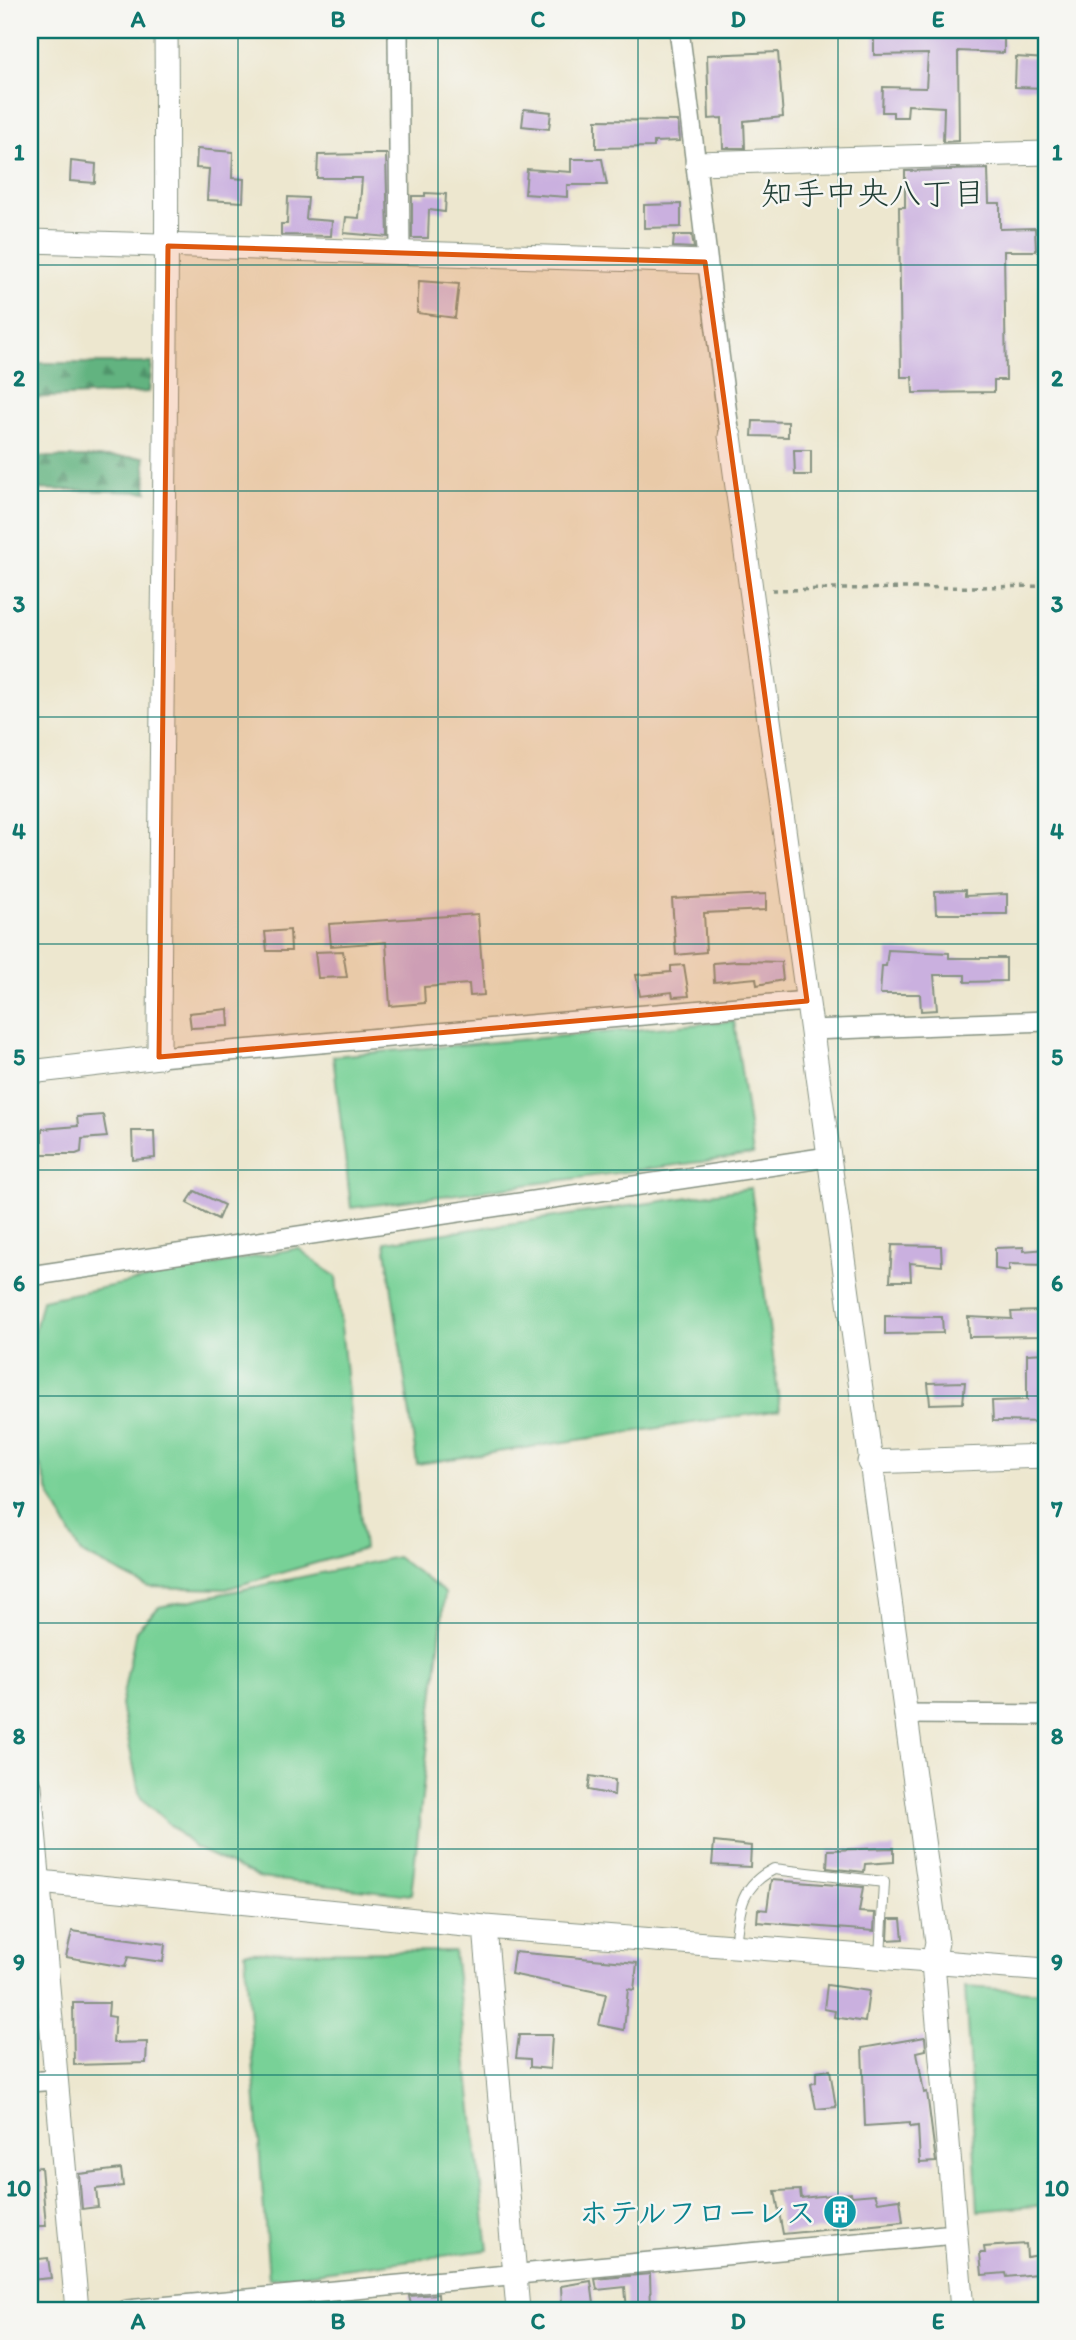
<svg xmlns="http://www.w3.org/2000/svg" width="1076" height="2340" viewBox="0 0 1076 2340" font-family="Itim,'Klee One',sans-serif">
  <style>
    .green { fill: #78d197; stroke: #4c8766; stroke-width: 2 }
    .forest { fill: url(#forest-firs); stroke: #40785a; stroke-width: 2 }
    .building { fill: #cab0df }
    .lines { fill: none; stroke-linecap: round; stroke-linejoin: round }
    .service-casing { stroke: #869282; stroke-width: 12 }
    .minor-casing { stroke: #869282; stroke-width: 22 }
    .tertiary-casing { stroke: #869282; stroke-width: 25 }
    .path { stroke: #869282; stroke-width: 3.5; stroke-dasharray: 5 5; stroke-linecap: butt }
    .service { stroke: #fff; stroke-width: 10 }
    .minor { stroke: #fff; stroke-width: 19 }
    .tertiary { stroke: #fff; stroke-width: 23 }
    .marked { fill: #de580e; fill-opacity: 0.2; stroke: #de580e; stroke-width: 5; stroke-linejoin: round }
    .grid { fill: none; stroke: #0f766e; stroke-width: 2; stroke-opacity: 0.55 }
    .labels { text-anchor: middle; dominant-baseline: central; stroke-width: 5; stroke-linejoin: round; paint-order: stroke }
    .culture-label { font-size: 30px; font-weight: bold; fill: #0d838f; stroke: #f6f6f2; text-anchor: end }
    .neighbourhood-label { font-size: 32px; fill: #1f3d34; stroke: #f6f6f2 }
    .neatline { fill: none; stroke: #0f766e; stroke-width: 2.5 }
    .grid-label { font-size: 23px; text-anchor: middle; font-weight: bold; fill: #0f766e }
  </style>
  <defs>
    <pattern id="forest-firs" width="22" height="20" patternUnits="userSpaceOnUse" patternTransform="scale(1.75)"><rect width="22" height="20" fill="#62b380"/><path d="M5 1l3.5 6h-7zM16 11l3.5 6h-7z" fill="#50936a"/></pattern>
  </defs>
  <rect width="100%" height="100%" fill="#f6f6f2"/>
  <filter id="ink" filterUnits="userSpaceOnUse"><feTurbulence type="fractalNoise" baseFrequency=".0143" numOctaves="2"/><feDisplacementMap in="SourceGraphic" scale="14" xChannelSelector="R" yChannelSelector="G"/><feConvolveMatrix kernelMatrix="1 2 1 2 8 2 1 2 1" color-interpolation-filters="sRGB"/></filter>
  <filter id="wash" filterUnits="userSpaceOnUse"><feTurbulence type="fractalNoise" baseFrequency=".00686" numOctaves="4" result="noise"/><feDisplacementMap in="SourceGraphic" scale="28" xChannelSelector="R" yChannelSelector="G"/><feGaussianBlur stdDeviation="1.57" result="paint"/><feColorMatrix in="noise" values="0 0 0 0 0 0 0 0 0 0 0 0 0 0 0 0 0 1.4 0 .05"/><feComposite in="paint" operator="in"/></filter>
  <g filter="url(#wash)">
    <rect width="100%" height="100%" fill="#ede7cf"/>
    <!-- green -->
    <g class="green">
      <polygon points="734,1021 753,1155 351,1208 333,1056"/>
      <polygon points="751,1188 780,1410 417,1464 385,1242"/>
      <polygon points="298,1248 336,1277 364,1549 226,1589 148,1587 80,1552 50,1495 30,1436 30,1351 42,1300"/>
      <polygon points="397,1557 445,1593 411,1895 260,1878 195,1848 140,1797 121,1705 136,1630 159,1607"/>
      <polygon points="454,1951 488,2250 269,2279 245,1952"/>
      <polygon points="965,1987 1046,1992 1046,2205 978,2211"/>
    </g>
    <!-- forest -->
    <g class="forest">
      <polygon points="30,363 152,363 149,392 30,398"/>
      <polygon points="30,457 144,457 147,492 30,489"/>
    </g>
    <g id="blocks">
      <!-- building -->
      <g class="building">
        <polygon points="920,30 987,30 987,37 1004,38 1004,53 958,51 959,141 943,142 944,107 908,105 907,117 893,117 893,112 882,112 883,87 926,88 928,54 874,55 874,33 920,32"/>
        <polygon points="778,52 783,117 744,121 745,148 723,148 722,118 709,119 707,55"/>
        <polygon points="1016,57 1046,59 1046,88 1015,87"/>
        <polygon points="524,109 551,112 549,129 522,126"/>
        <polygon points="596,120 678,121 680,141 654,142 654,147 596,148"/>
        <polygon points="197,149 233,152 232,178 244,179 243,202 207,200 209,169 196,168"/>
        <polygon points="368,154 386,154 388,237 344,233 346,217 359,218 362,178 317,178 318,155"/>
        <polygon points="571,159 602,159 607,185 567,185 567,197 525,194 527,169 571,172"/>
        <polygon points="71,161 96,164 95,183 70,181"/>
        <polygon points="988,169 989,203 1000,203 1000,229 1035,228 1036,251 1004,251 1006,380 994,380 994,392 913,393 912,377 901,377 899,207 905,207 905,171"/>
        <polygon points="425,193 446,194 445,212 429,210 428,238 412,238 412,196 425,196"/>
        <polygon points="288,197 308,198 306,219 332,221 331,236 281,235 281,224 287,224"/>
        <polygon points="681,204 681,227 644,228 644,205"/>
        <polygon points="674,235 692,235 694,248 673,247"/>
        <polygon points="419,281 459,284 455,318 417,313"/>
        <polygon points="753,421 788,422 788,437 752,436"/>
        <polygon points="794,450 811,450 811,475 795,475"/>
        <polygon points="965,891 965,896 1007,894 1007,914 936,914 935,892"/>
        <polygon points="766,894 766,910 704,913 706,952 676,955 672,899"/>
        <polygon points="478,914 484,995 470,996 469,984 424,987 425,1003 390,1006 386,942 331,946 329,924"/>
        <polygon points="290,930 291,951 267,951 265,932"/>
        <polygon points="888,950 949,953 949,958 1006,958 1006,981 965,982 965,975 934,975 937,1010 921,1011 920,994 880,994 882,966 886,966"/>
        <polygon points="343,951 347,977 318,978 315,952"/>
        <polygon points="738,961 781,962 783,980 757,985 756,978 714,982 713,963"/>
        <polygon points="684,965 689,996 673,997 672,992 640,996 636,975 671,972 671,966"/>
        <polygon points="228,1009 229,1026 191,1028 189,1013"/>
        <polygon points="103,1115 107,1137 82,1139 81,1152 76,1154 42,1154 42,1129 78,1126 77,1117"/>
        <polygon points="132,1131 154,1131 155,1158 133,1160"/>
        <polygon points="195,1191 224,1205 218,1219 187,1203"/>
        <polygon points="892,1245 941,1246 942,1266 910,1263 911,1281 890,1281"/>
        <polygon points="1024,1247 1024,1251 1046,1249 1046,1265 1009,1264 1009,1271 995,1269 995,1248"/>
        <polygon points="1039,1311 1039,1336 969,1337 968,1317 1012,1319 1011,1312"/>
        <polygon points="885,1316 942,1317 943,1333 885,1334"/>
        <polygon points="1046,1353 1046,1422 993,1421 992,1401 1027,1400 1027,1354"/>
        <polygon points="965,1382 963,1403 930,1404 928,1383"/>
        <polygon points="590,1776 615,1780 614,1795 588,1790"/>
        <polygon points="714,1842 751,1846 750,1867 712,1865"/>
        <polygon points="894,1848 894,1862 865,1864 864,1872 827,1868 828,1850"/>
        <polygon points="771,1880 863,1887 859,1912 875,1913 874,1931 757,1922 758,1909 767,1910"/>
        <polygon points="889,1919 901,1919 903,1939 888,1940"/>
        <polygon points="72,1931 165,1944 163,1962 128,1957 125,1967 66,1957"/>
        <polygon points="514,1952 637,1963 634,1990 628,1989 624,2030 599,2025 606,1994 511,1974"/>
        <polygon points="827,1985 869,1991 865,2022 834,2017 835,2011 824,2009"/>
        <polygon points="73,2003 109,2003 108,2016 115,2017 113,2043 147,2042 146,2063 74,2065"/>
        <polygon points="519,2035 552,2035 550,2069 530,2067 530,2059 516,2058"/>
        <polygon points="925,2037 926,2050 917,2052 924,2093 927,2092 936,2162 920,2163 918,2126 910,2127 910,2123 865,2126 862,2048"/>
        <polygon points="830,2070 836,2107 816,2109 811,2084 816,2082 816,2072"/>
        <polygon points="41,2167 46,2226 30,2226 30,2168"/>
        <polygon points="121,2169 123,2186 96,2189 98,2207 82,2209 79,2174"/>
        <polygon points="800,2190 801,2198 851,2193 852,2196 875,2194 878,2202 900,2199 903,2222 783,2234 775,2191"/>
        <polygon points="1026,2244 1027,2257 1046,2254 1046,2273 1007,2277 1006,2273 982,2275 980,2253 985,2253 984,2247"/>
        <polygon points="48,2258 51,2278 30,2280 30,2260"/>
        <polygon points="650,2274 651,2310 627,2310 625,2287 597,2290 595,2279"/>
        <polygon points="591,2281 594,2304 562,2307 561,2286"/>
        <polygon points="438,2294 439,2310 412,2310 409,2296"/>
      </g>
    </g>
  </g>
  <g filter="url(#ink)">
    <use href="#blocks" fill-opacity="0" stroke="#869282" stroke-width="2"/>
    <g class="lines">
      <!-- service casing -->
      <g class="service-casing">
        <path id="service" d="M735,1946C739,1913 739,1886 774,1869L884,1882L880,1958"/>
      </g>
      <!-- minor casing -->
      <g class="minor-casing">
        <g id="minor">
          <polyline points="398,30 400,253"/>
          <path d="M679,30C697,165 711,301 730,436"/>
          <polyline points="811,1030 1046,1021"/>
          <polyline points="159,1057 807,1001"/>
          <polyline points="30,1276 828,1157"/>
          <polyline points="904,1714 1046,1715"/>
          <polyline points="30,2082 55,2080"/>
          <polyline points="127,2310 955,2234"/>
        </g>
      </g>
      <!-- tertiary casing -->
      <g class="tertiary-casing">
        <g id="tertiary">
          <polyline points="697,163 1046,153"/>
          <polyline points="30,241 705,262"/>
          <polyline points="730,436 937,1942 933,1963 962,2310"/>
          <path d="M30,1072L159,1057C160,715 169,372 166,30"/>
          <polyline points="869,1462 1046,1456"/>
          <polyline points="30,1786 77,2310"/>
          <polyline points="30,1881 485,1927 1046,1970"/>
          <polyline points="485,1927 518,2310"/>
        </g>
      </g>
      <!-- path -->
      <polyline class="path" points="772,590 1046,586"/>
      <!-- service -->
      <use href="#service" class="service"/>
      <!-- minor -->
      <use href="#minor" class="minor"/>
      <!-- tertiary -->
      <use href="#tertiary" class="tertiary"/>
    </g>
  </g>
  <!-- marked area -->
  <path class="marked" d="M168,246L705,262L807,1001L159,1057Z"/>
  <!-- grid -->
  <path class="grid" d="M238,30V2310M438,30V2310M638,30V2310M838,30V2310M30,265H1046M30,491H1046M30,717H1046M30,944H1046M30,1170H1046M30,1396H1046M30,1623H1046M30,1849H1046M30,2075H1046"/>
  <!-- icons -->
  <defs>
    <g id="building-disc" transform="scale(1.75)"><circle r="9.5" fill="#0f9aa8" stroke="#f6f6f2"/><path d="M-4-6H4V6H1V3H-1V6H-4ZM-2.5-4.3h1.7v1.8h-1.7ZM.8-4.3h1.7v1.8H.8ZM-2.5-1h1.7V.8h-1.7ZM.8-1h1.7V.8H.8Z" fill="#fff"/></g>
  </defs>
  <g fill-rule="evenodd">
    <use href="#building-disc" x="840" y="2212"/>
  </g>
  <g class="labels">
    <!-- culture labels -->
    <g class="culture-label">
      <text x="816" y="2212">ホテルフローレス</text>
    </g>
    <!-- neighbourhood labels -->
    <g class="neighbourhood-label">
      <text x="873" y="193">知手中央八丁目</text>
    </g>
  </g>
  <!-- margin -->
  <rect width="1076" height="2340" fill="none" stroke="#f6f6f2" stroke-width="77"/>
  <rect x="38" y="38" width="1000" height="2264" class="neatline"/>
  <g class="grid-label">
    <text x="138" y="27">A</text>
    <text x="338" y="27">B</text>
    <text x="538" y="27">C</text>
    <text x="738" y="27">D</text>
    <text x="938" y="27">E</text>
    <text x="19" y="160">1</text>
    <text x="1057" y="160">1</text>
    <text x="19" y="386">2</text>
    <text x="1057" y="386">2</text>
    <text x="19" y="612">3</text>
    <text x="1057" y="612">3</text>
    <text x="19" y="839">4</text>
    <text x="1057" y="839">4</text>
    <text x="19" y="1065">5</text>
    <text x="1057" y="1065">5</text>
    <text x="19" y="1291">6</text>
    <text x="1057" y="1291">6</text>
    <text x="19" y="1517">7</text>
    <text x="1057" y="1517">7</text>
    <text x="19" y="1744">8</text>
    <text x="1057" y="1744">8</text>
    <text x="19" y="1970">9</text>
    <text x="1057" y="1970">9</text>
    <text x="19" y="2196">10</text>
    <text x="1057" y="2196">10</text>
    <text x="138" y="2329">A</text>
    <text x="338" y="2329">B</text>
    <text x="538" y="2329">C</text>
    <text x="738" y="2329">D</text>
    <text x="938" y="2329">E</text>
  </g>
</svg>
